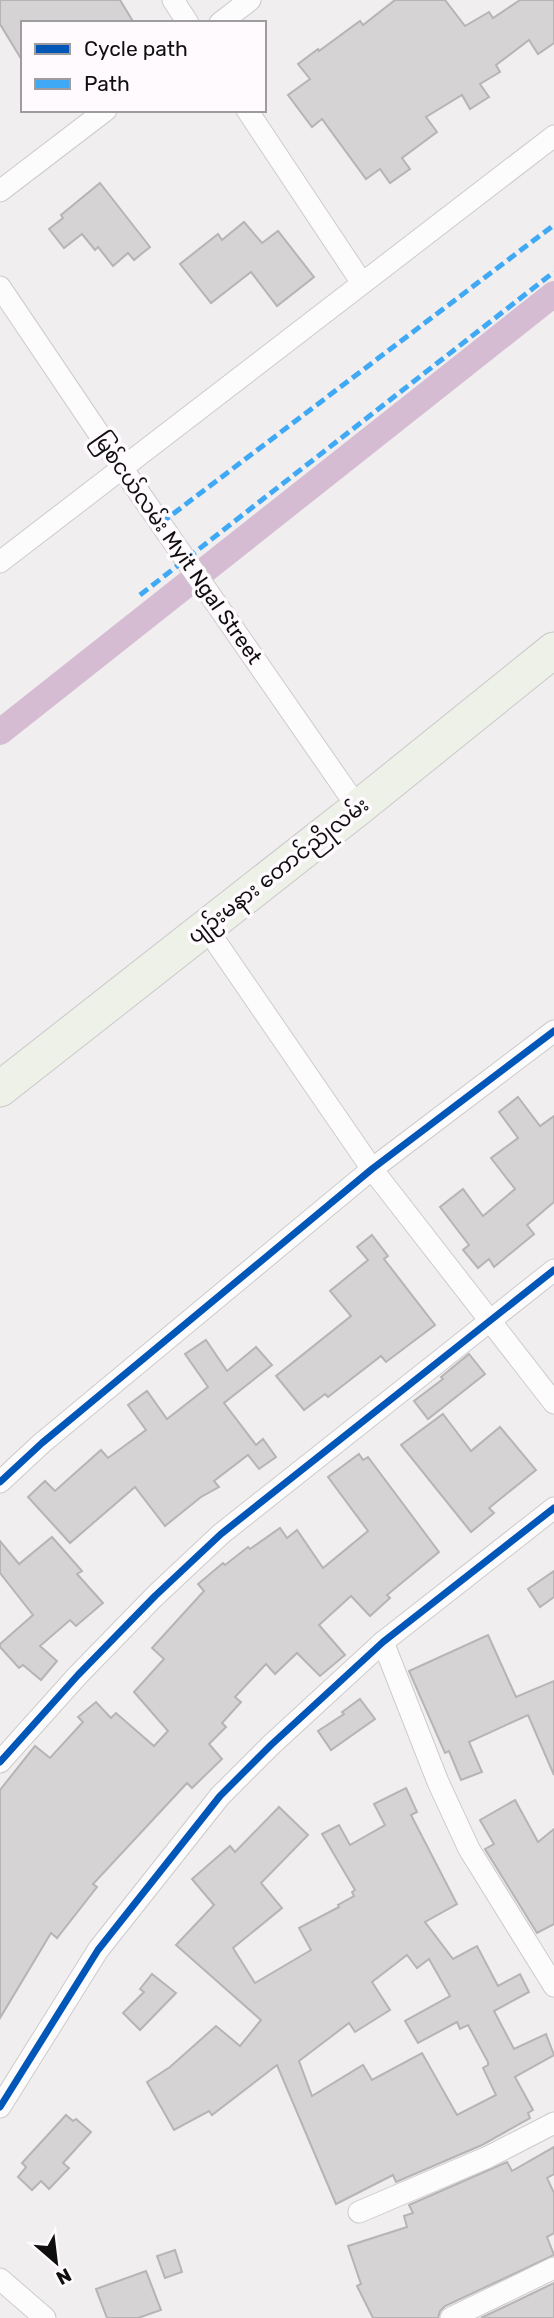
<svg xmlns="http://www.w3.org/2000/svg" width="554" height="2318" viewBox="0 0 554 2318" font-family="Rubik,'Noto Sans Myanmar',sans-serif">
  <style>
    .lines { fill: none; stroke-linecap: round; stroke-linejoin: round }
    .canal { stroke: #d5bcd2; stroke-width: 26 }
    .building { fill: #d5d3d4; stroke: #b6b4b5; stroke-width: 2; fill-rule: evenodd }
    .minor-casing { stroke: #cdcbcc; stroke-width: 23 }
    .primary-casing { stroke: #cac9ca; stroke-width: 37 }
    .minor { stroke: #fdfcfd; stroke-width: 21 }
    .primary { stroke: #edf1e7; stroke-width: 35 }
    .quiet { stroke: #3fa9f5; stroke-width: 5; stroke-dasharray: 10 5; stroke-linecap: butt }
    .cycleway-casing { stroke: #fefafe; stroke-width: 11 }
    .cycleway { stroke: #0057b8; stroke-width: 7 }
    .labels { text-anchor: middle; dominant-baseline: central; stroke-width: 7; stroke-linejoin: round; paint-order: stroke }
    .street-label { font-size: 21px; fill: #100f10; stroke: #fefafe }
  </style>
  <rect width="100%" height="100%" fill="#f0eeef"/>
  <g class="lines">
    <!-- canal -->
    <polyline class="canal" points="0,732 554,294"/>
  </g>
  <!-- building -->
  <g class="building">
    <polygon points="0,0 120,0 134,23 23,23 23,62 0,24"/>
    <polygon points="395,0 445,0 465,26 489,12 493,18 520,0 554,0 554,43 538,54 529,40 496,65 500,72 480,84 489,97 470,109 462,95 426,117 437,132 402,158 410,169 390,183 380,169 366,179 322,119 312,127 288,95 310,79 298,64 318,49 319,51 360,21 363,25"/>
    <polygon points="100,183 150,247 134,260 128,253 113,266 98,247 95,250 82,234 64,248 49,229 63,218 61,215"/>
    <polygon points="244,222 262,243 278,231 314,277 277,306 251,272 211,303 180,264 218,234 222,240"/>
    <polygon points="518,1097 540,1126 554,1116 554,1202 527,1225 534,1234 494,1267 489,1259 478,1268 463,1250 469,1245 440,1207 463,1189 483,1216 515,1189 491,1158 518,1138 499,1112"/>
    <polygon points="372,1235 388,1256 384,1259 435,1325 386,1362 381,1356 328,1397 325,1394 304,1410 276,1376 351,1316 330,1291 368,1260 357,1247"/>
    <polygon points="206,1340 227,1371 256,1347 272,1365 224,1403 256,1445 263,1439 276,1457 259,1469 248,1455 214,1481 219,1487 201,1497 165,1526 135,1487 70,1543 28,1497 45,1481 55,1491 101,1450 108,1458 146,1430 128,1405 147,1391 167,1419 208,1387 185,1354"/>
    <polygon points="469,1354 485,1374 428,1419 414,1401 443,1379 441,1377"/>
    <polygon points="443,1414 471,1451 500,1427 536,1470 489,1508 494,1513 471,1532 401,1445"/>
    <polygon points="359,1454 363,1460 368,1457 439,1552 387,1595 390,1598 370,1616 351,1596 319,1625 345,1655 320,1676 297,1653 275,1674 266,1664 235,1697 241,1702 222,1723 226,1727 209,1744 222,1759 192,1788 187,1783 93,1884 97,1887 57,1938 51,1933 0,2018 0,1790 35,1746 50,1758 83,1722 78,1717 96,1702 111,1718 116,1713 154,1746 168,1731 134,1692 164,1659 152,1648 204,1591 198,1584 223,1563 225,1565 248,1547 250,1549 280,1528 287,1538 297,1530 323,1568 368,1531 328,1477"/>
    <polygon points="52,1537 82,1571 77,1574 103,1603 76,1626 70,1620 40,1646 57,1661 41,1680 23,1665 19,1668 0,1647 0,1644 33,1615 0,1573 0,1541 19,1564"/>
    <polygon points="554,1571 554,1597 540,1607 528,1589"/>
    <polygon points="488,1635 516,1697 554,1681 554,1775 528,1715 469,1742 482,1772 461,1780 449,1751 445,1753 409,1671"/>
    <polygon points="360,1699 375,1719 331,1750 318,1731 344,1714 342,1712"/>
    <path d="M406,1788L417,1812L411,1815L457,1904L425,1922L453,1959L477,1946L498,1986L520,1974L529,1992L494,2011L514,2049L546,2034L554,2055L515,2077L533,2110L528,2113L530,2118L482,2145L396,2182L393,2175L336,2204L277,2065L212,2115L209,2111L174,2130L147,2082L170,2067L216,2026L240,2046L261,2020L176,1945L214,1905L192,1879L230,1846L235,1852L279,1807L308,1835L261,1883L282,1908L233,1948L255,1983L311,1950L299,1928L339,1907L338,1905L354,1896L352,1892L355,1890L322,1834L339,1825L350,1845L385,1825L374,1804ZM407,1955L417,1968L429,1959L450,1996L405,2021L418,2043L457,2022L460,2029L468,2025L488,2062V2065L483,2068L496,2095L457,2115L422,2053L372,2080L363,2065L312,2096L299,2061L349,2023L355,2032L390,2010L372,1982Z"/>
    <polygon points="515,1800 538,1842 554,1829 554,1924 537,1933 485,1849 494,1844 480,1820"/>
    <polygon points="152,1974 176,1993 140,2030 123,2013 144,1992 140,1989"/>
    <polygon points="66,2115 73,2121 76,2119 91,2132 63,2163 69,2168 49,2189 41,2181 32,2190 18,2177 26,2167 22,2163"/>
    <polygon points="554,2147 554,2174 547,2178 554,2193 554,2233 547,2237 554,2255 445,2306 440,2311 438,2318 373,2318 357,2286 361,2284 348,2246 407,2227 404,2216 413,2213 409,2205 507,2162 512,2171"/>
    <polygon points="175,2250 182,2272 165,2278 157,2256"/>
    <polygon points="146,2271 161,2310 138,2318 107,2318 96,2289"/>
    <polygon points="554,2283 554,2318 481,2318"/>
  </g>
  <g class="lines">
    <!-- minor casing -->
    <g class="minor-casing">
      <g id="minor">
        <polyline points="173,0 188,23"/>
        <polyline points="220,23 250,0"/>
        <polyline points="247,110 362,283"/>
        <polyline points="0,191 106,110"/>
        <polyline points="0,287 122,468 358,808"/>
        <polyline points="0,562 554,136"/>
        <polyline points="205,926 372,1169 554,1403"/>
        <polyline points="0,1482 42,1443 372,1169 554,1031"/>
        <polyline points="383,1642 438,1782 469,1849 554,1986"/>
        <polyline points="0,1762 78,1675 155,1596 221,1534 554,1270"/>
        <polyline points="0,2107 98,1950 220,1796 271,1745 383,1642 554,1508"/>
        <polyline points="359,2212 488,2157 554,2123"/>
        <polyline points="0,2279 45,2318"/>
        <polyline points="451,2318 554,2268"/>
      </g>
    </g>
    <!-- primary casing -->
    <g class="primary-casing">
      <polyline id="primary" points="0,1089 358,808 554,650"/>
    </g>
    <!-- minor -->
    <use href="#minor" class="minor"/>
    <!-- primary -->
    <use href="#primary" class="primary"/>
    <!-- quiet -->
    <g class="quiet">
      <polyline points="161,523 554,225"/>
      <polyline points="140,595 554,272"/>
    </g>
    <!-- cycleway casing -->
    <g class="cycleway-casing">
      <g id="cycleway">
        <polyline points="0,1482 42,1443 372,1169 554,1031"/>
        <polyline points="0,1762 78,1675 155,1596 221,1534 554,1270"/>
        <polyline points="0,2107 98,1950 220,1796 271,1745 383,1642 554,1508"/>
      </g>
    </g>
    <!-- cycleway -->
    <use href="#cycleway" class="cycleway"/>
  </g>
  <g class="labels">
    <!-- street labels -->
    <g class="street-label">
      <text transform="translate(178 548) rotate(55)">မြစ်ငယ်လမ်း Myit Ngal Street</text>
      <text transform="translate(278 870) rotate(-38)">ပျဉ်းမနား တောင်ညိုလမ်း</text>
    </g>
  </g>
  <!-- legend -->
  <rect x="21" y="21" width="245" height="91" fill="#fefafe" stroke="#9f9c9f" stroke-width="2"/>
  <rect x="35" y="44" width="35" height="10" fill="#0057b8" stroke="#9f9c9f" stroke-width="2"/>
  <text x="84" y="56" font-size="21" fill="#100f10">Cycle path</text>
  <rect x="35" y="79" width="35" height="10" fill="#3fa9f5" stroke="#9f9c9f" stroke-width="2"/>
  <text x="84" y="91" font-size="21" fill="#100f10">Path</text>
  <!-- north arrow -->
  <g transform="translate(56 2262) rotate(152)" stroke="#fefafe" stroke-width="5" paint-order="stroke">
  <path d="M0-5L12 26L0 18L-12 26Z" fill="#100f10"/>
  <text y="-10" font-size="19" font-weight="bold" text-anchor="middle" fill="#100f10">N</text>
  </g>
</svg>
